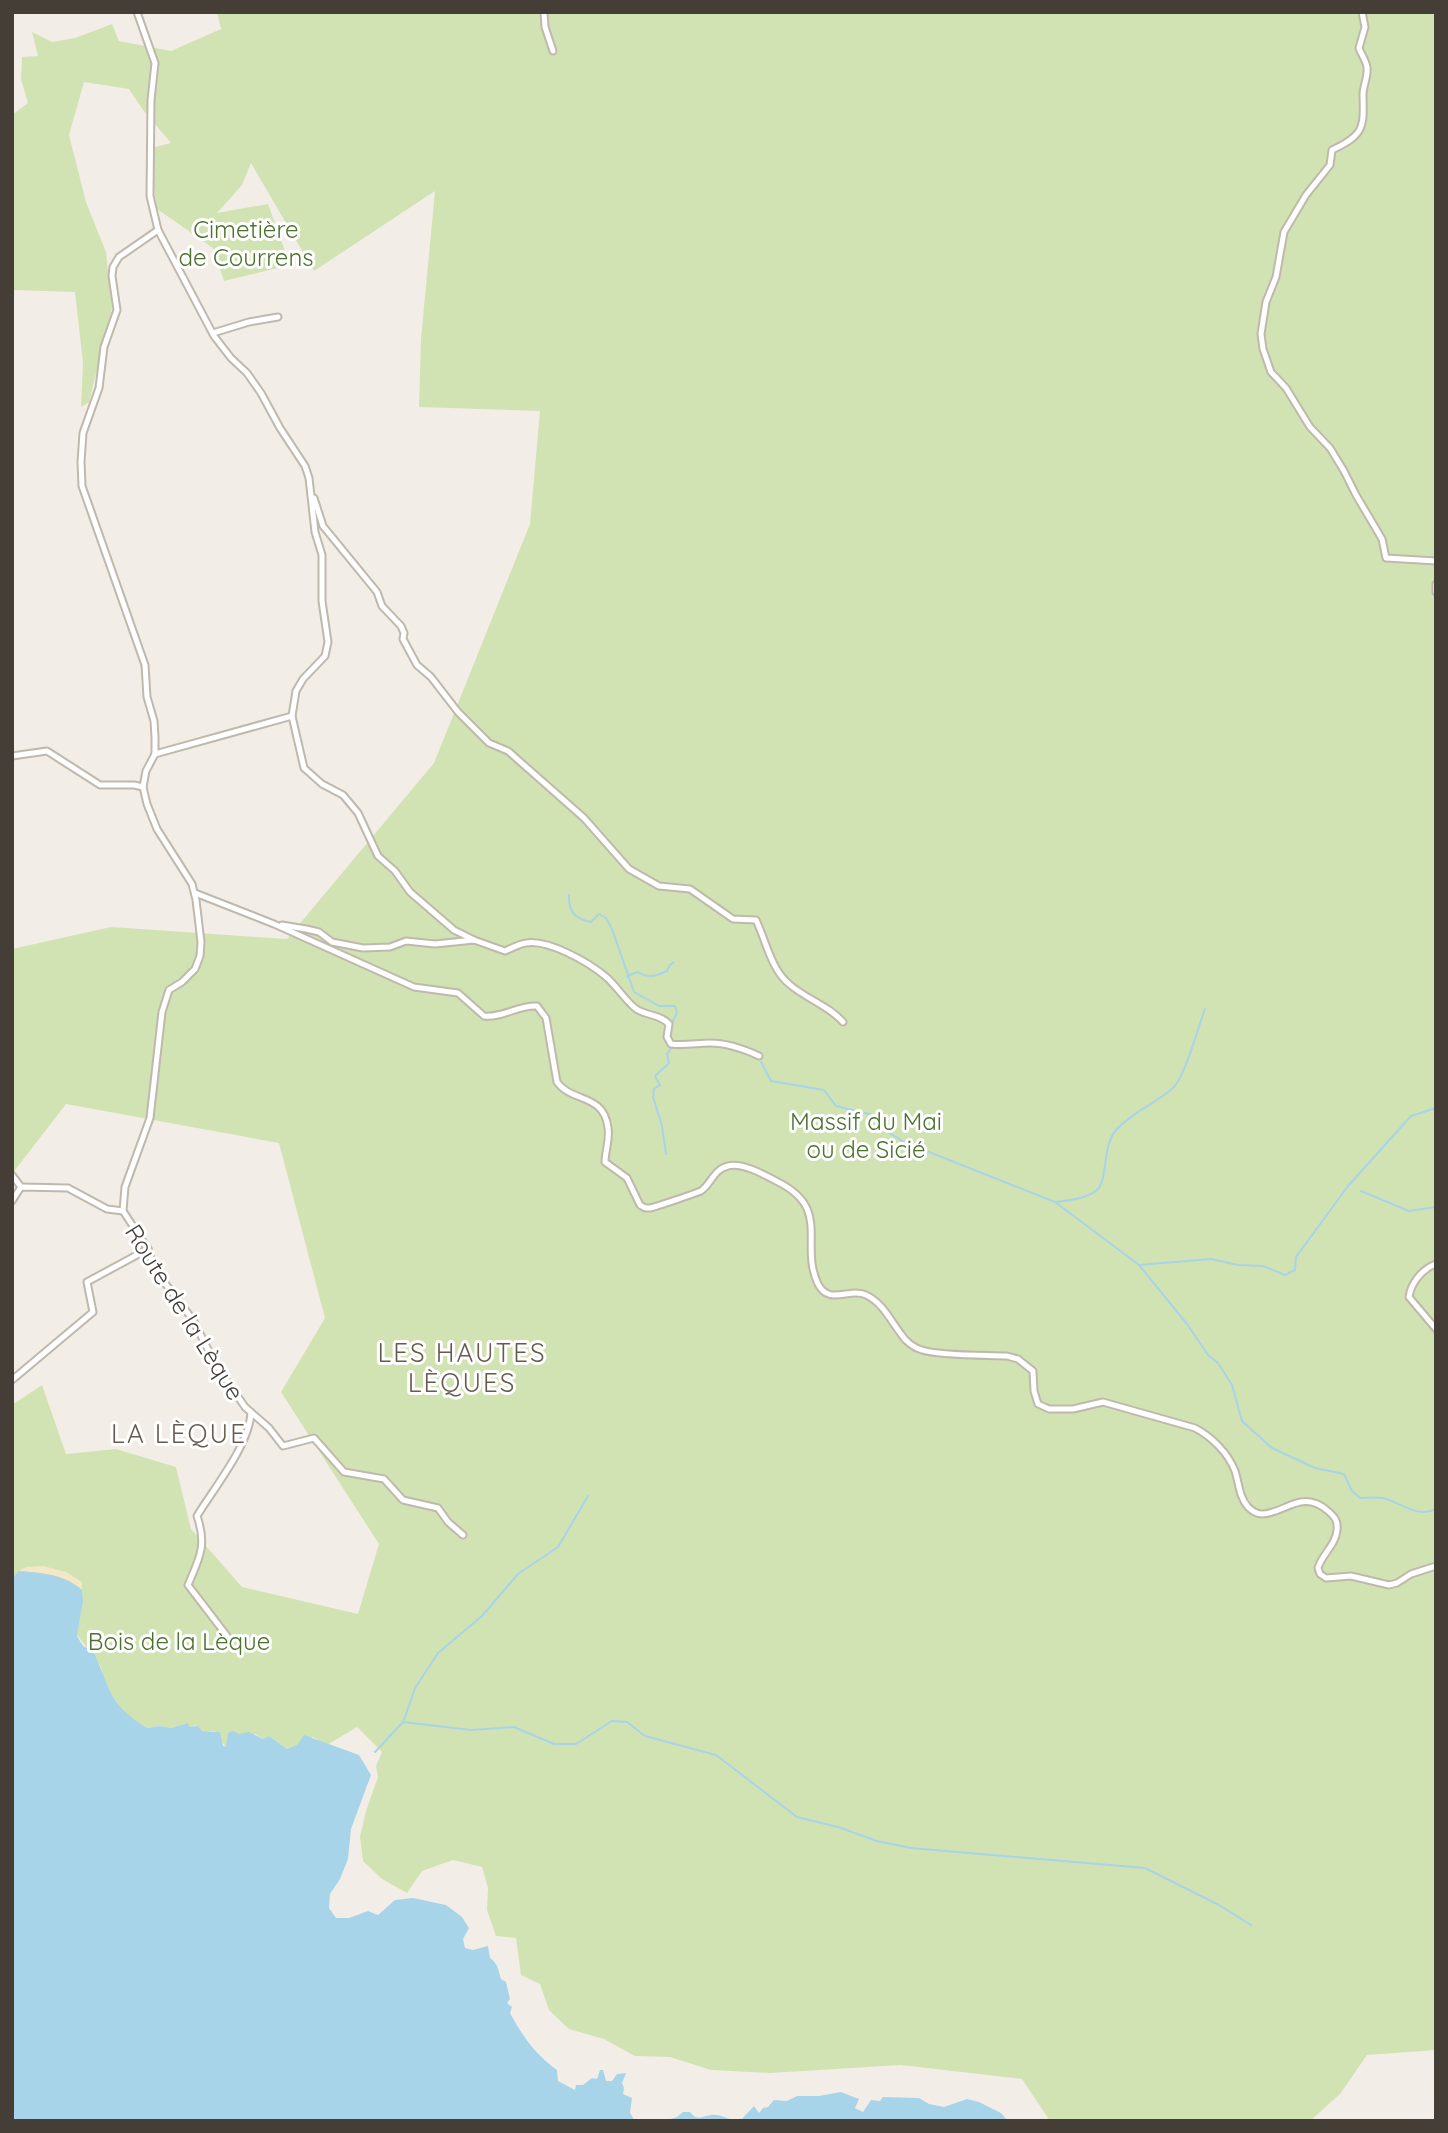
<svg xmlns="http://www.w3.org/2000/svg" width="1448" height="2133" viewBox="0 0 1448 2133" font-family="Quicksand,sans-serif">
  <style>
    .green { fill: #d1e3b3 }
    .sand { fill: #f3e7c6 }
    .water { fill: #a8d4ea }
    .lines { fill: none; stroke-linecap: round; stroke-linejoin: round }
    .stream { stroke: #a8d4ea; stroke-width: 2 }
    .minor-casing { stroke: #c0b8ad; stroke-width: 9 }
    .minor { stroke: #fff; stroke-width: 5 }
    .labels { text-anchor: middle; dominant-baseline: central; stroke-width: 6; stroke-linejoin: round; paint-order: stroke }
    .park-label { font-size: 24px; fill: #4d712f; stroke: #fff }
    .street-label { font-size: 24px; fill: #453e37; stroke: #fff }
    .neighbourhood-label { font-size: 26px; letter-spacing: 2px; fill: #665b4f; stroke: #fff }
  </style>
  <rect width="100%" height="100%" fill="#f2eee7"/>
  <!-- green -->
  <path class="green" d="M217,12H1436V2050L1367,2055L1340,2094L1310,2121H1050L1022,2079L901,2065L770,2073L711,2070L670,2057L635,2056L604,2039L569,2029L549,2010L540,1984L521,1975L516,1938L496,1936L487,1910L488,1888L482,1867L453,1860L422,1871L407,1893L382,1879L363,1861L360,1837L366,1811L378,1777L376,1766L382,1752L357,1727L327,1745L313,1737C305,1740 295,1748 287,1749L269,1736L263,1739L255,1734L229,1743L226,1748L215,1731H201L195,1725L192,1728L188,1727V1723L171,1728L160,1726L147,1728L125,1714L108,1691L100,1665L77,1635L83,1602L12,1579V1405L42,1385L66,1454L116,1449L176,1467L191,1529L242,1587L358,1614L379,1544L281,1392L325,1318L279,1143L66,1104L12,1174V949L111,927L287,939L434,763L530,524L540,411L419,407L421,339L435,191L314,271L251,163L242,185L217,213L268,204L290,265L224,281L213,248L157,209L152,176L151,148L171,143L143,110L129,89L84,82L69,135L86,202L106,252L112,308L89,402L81,407L83,363L75,292L12,290V115L28,103L21,79L22,57L38,56L32,32L52,42L75,38L112,24L119,41L171,51L221,29Z"/>
  <!-- sand -->
  <path class="sand" d="M43,1566L66,1572L82,1582V1590C64,1574 42,1573 19,1571L26,1567Z"/>
  <!-- water -->
  <g class="water">
    <path d="M19,1571C42,1573 64,1574 82,1590L83,1602L77,1636L83,1646L93,1651C112,1690 106,1702 147,1728L160,1726L171,1728L188,1723L189,1727L198,1726L202,1731L220,1732L223,1746L226,1747L228,1733L233,1731L239,1734L249,1732L263,1739L269,1736L287,1749L297,1745L304,1735L359,1755L371,1775L351,1829L348,1859L340,1879L330,1894L329,1908L336,1918H349L368,1911L378,1915L395,1900L413,1898L446,1905L462,1917L469,1928L463,1939L465,1948L473,1950L488,1946L490,1958C499,1965 498,1970 501,1979L506,1982L510,1999L507,2003L512,2007L510,2013C523,2037 535,2054 557,2070L558,2081L575,2090L576,2085H583L592,2078L597,2079L600,2070H603L606,2081H612L617,2074L626,2073L622,2083L624,2088L623,2094L632,2098L630,2113L635,2121H12V1579Z"/>
    <polygon points="841,2092 859,2099 855,2108 863,2112 871,2100 880,2101 883,2097 919,2098 929,2104 944,2107 967,2099 979,2102 1001,2113 1008,2121 740,2121 754,2106 759,2113 763,2108 768,2107 774,2100 787,2101 797,2096 819,2096"/>
    <path d="M683,2112H690C698,2121 700,2117 711,2115C718,2114 727,2118 734,2121H664L677,2117Z"/>
  </g>
  <g class="lines">
    <!-- stream -->
    <g class="stream">
      <path d="M569,895C568,911 575,919 591,922L599,914L606,918L612,929L634,992L659,1006H675L677,1013L670,1027"/>
      <path d="M627,976L638,972C649,979 656,976 667,971L670,965L674,962"/>
      <polyline points="761,1062 771,1081 824,1090 836,1106 873,1115 888,1132 907,1144"/>
      <path d="M914,1146L1055,1202L1139,1265L1187,1324L1208,1355L1218,1363L1232,1385L1242,1421L1272,1448L1315,1468L1344,1474L1352,1491L1360,1498C1367,1498 1376,1497 1383,1498C1400,1502 1417,1519 1436,1509"/>
      <polyline points="666,1154 662,1126 653,1097 654,1089 660,1085 655,1076 669,1063 667,1054 672,1047"/>
      <polyline points="1361,1191 1409,1211 1436,1207"/>
      <path d="M1056,1202C1068,1200 1087,1199 1097,1190C1108,1180 1102,1146 1116,1130C1132,1112 1155,1104 1173,1088C1185,1077 1198,1027 1205,1009"/>
      <polyline points="1139,1265 1211,1259 1238,1265 1263,1266 1285,1275 1295,1270 1296,1257 1348,1186 1411,1116 1436,1108"/>
      <polyline points="404,1720 415,1688 438,1653 482,1616 518,1574 558,1547 588,1496"/>
      <polyline points="375,1752 403,1722 471,1730 514,1727 554,1744 576,1744 612,1721 627,1722 645,1736 716,1755 797,1817 838,1827 877,1841 911,1848 1145,1868 1219,1905 1251,1925"/>
    </g>
    <!-- minor casing -->
    <g class="minor-casing">
      <g id="minor">
        <polyline points="137,12 155,63 151,100 150,196 158,230 119,257 113,267 112,276 117,310 104,347 99,388 83,433 81,462 82,486 145,665 147,697 154,721 155,737 155,754 146,771 143,787 147,804 157,829 192,884 196,900 201,942 200,956 195,969 182,982 169,990 162,1012 150,1118 125,1187 123,1211 148,1249 155,1270 193,1320 216,1365 245,1407 269,1428 283,1446 314,1438 344,1472 384,1479 403,1500 438,1508 448,1522 463,1535"/>
        <polyline points="544,12 545,27 553,51"/>
        <path d="M1362,12L1365,27L1359,48C1361,54 1367,62 1367,68C1368,77 1363,86 1363,95C1364,128 1364,135 1332,150L1330,165L1306,195L1284,232L1276,277L1266,302L1261,334L1263,349L1271,372L1286,388L1310,427L1330,448L1344,471L1356,495L1382,539L1386,558L1436,561"/>
        <polyline points="158,230 214,336 231,358 247,373 261,393 280,428 305,466 309,478 315,532 322,555 322,601 328,642 325,656 303,679 296,691 292,716 304,768 322,784 343,795 358,813 378,856 395,871 410,892 454,930 474,940"/>
        <polyline points="213,333 249,322 278,317"/>
        <path d="M314,498L323,526L377,592L382,606L401,626L404,633L403,639L417,665L431,677L458,712L489,743L508,751L584,818L629,869L659,886L690,889L733,919L756,920C766,941 771,969 789,984C806,999 828,1005 843,1022"/>
        <polyline points="1436,584 1436,592"/>
        <polyline points="155,754 292,716"/>
        <polyline points="12,756 47,751 100,785 134,785 143,787"/>
        <path d="M195,893L274,924L414,987L458,993L484,1016C503,1018 518,1005 537,1006L546,1018L557,1082C572,1103 604,1093 608,1128C610,1140 605,1151 605,1162L627,1178L640,1205C645,1208 644,1208 650,1208C656,1207 696,1193 701,1191C711,1184 714,1169 728,1166C742,1162 765,1175 778,1182C832,1209 799,1244 818,1284C829,1306 850,1287 866,1295C883,1303 890,1320 901,1334C905,1341 914,1348 922,1350C940,1356 986,1355 1007,1356L1018,1359L1033,1371L1034,1391L1038,1404L1049,1409H1073L1103,1402L1195,1428C1212,1437 1228,1453 1235,1471C1239,1483 1239,1497 1248,1507C1252,1511 1256,1514 1262,1514C1284,1514 1302,1488 1328,1511C1335,1517 1338,1521 1337,1530C1336,1545 1322,1554 1318,1568L1320,1574L1326,1578L1351,1576L1389,1585L1397,1583L1411,1574L1436,1566"/>
        <path d="M282,925L306,929L319,932L332,942L363,948L390,947L406,941L435,944L474,940L505,951C512,948 519,944 526,943C548,939 588,962 605,976C616,985 624,999 635,1008C645,1016 660,1014 669,1024L667,1037L671,1044C685,1046 697,1043 710,1043C727,1043 744,1049 759,1056"/>
        <polyline points="12,1175 21,1187"/>
        <polyline points="12,1201 21,1187 68,1188 107,1209 123,1211"/>
        <path d="M1436,1264C1422,1269 1411,1283 1409,1297L1436,1329"/>
        <polyline points="12,1380 93,1312 87,1282 148,1249"/>
        <path d="M219,1648L228,1638L227,1636L188,1585C200,1557 207,1545 197,1516C214,1488 250,1444 251,1412"/>
      </g>
    </g>
    <!-- minor -->
    <use href="#minor" class="minor"/>
  </g>
  <g class="labels">
    <!-- park labels -->
    <g class="park-label">
      <text x="246" y="229">Cimetière<tspan x="246" dy="28">de Courrens</tspan></text>
      <text x="866" y="1121">Massif du Mai<tspan x="866" dy="28">ou de Sicié</tspan></text>
      <text x="179" y="1641">Bois de la Lèque</text>
    </g>
    <!-- street labels -->
    <g class="street-label">
      <text transform="translate(185 1312) rotate(58)">Route de la Lèque</text>
    </g>
    <!-- neighbourhood labels -->
    <g class="neighbourhood-label">
      <text x="462" y="1352">LES HAUTES<tspan x="462" dy="30">LÈQUES</tspan></text>
      <text x="179" y="1433">LA LÈQUE</text>
    </g>
  </g>
  <!-- border -->
  <rect width="1448" height="2133" fill="none" stroke="#453e37" stroke-width="28"/>
</svg>
